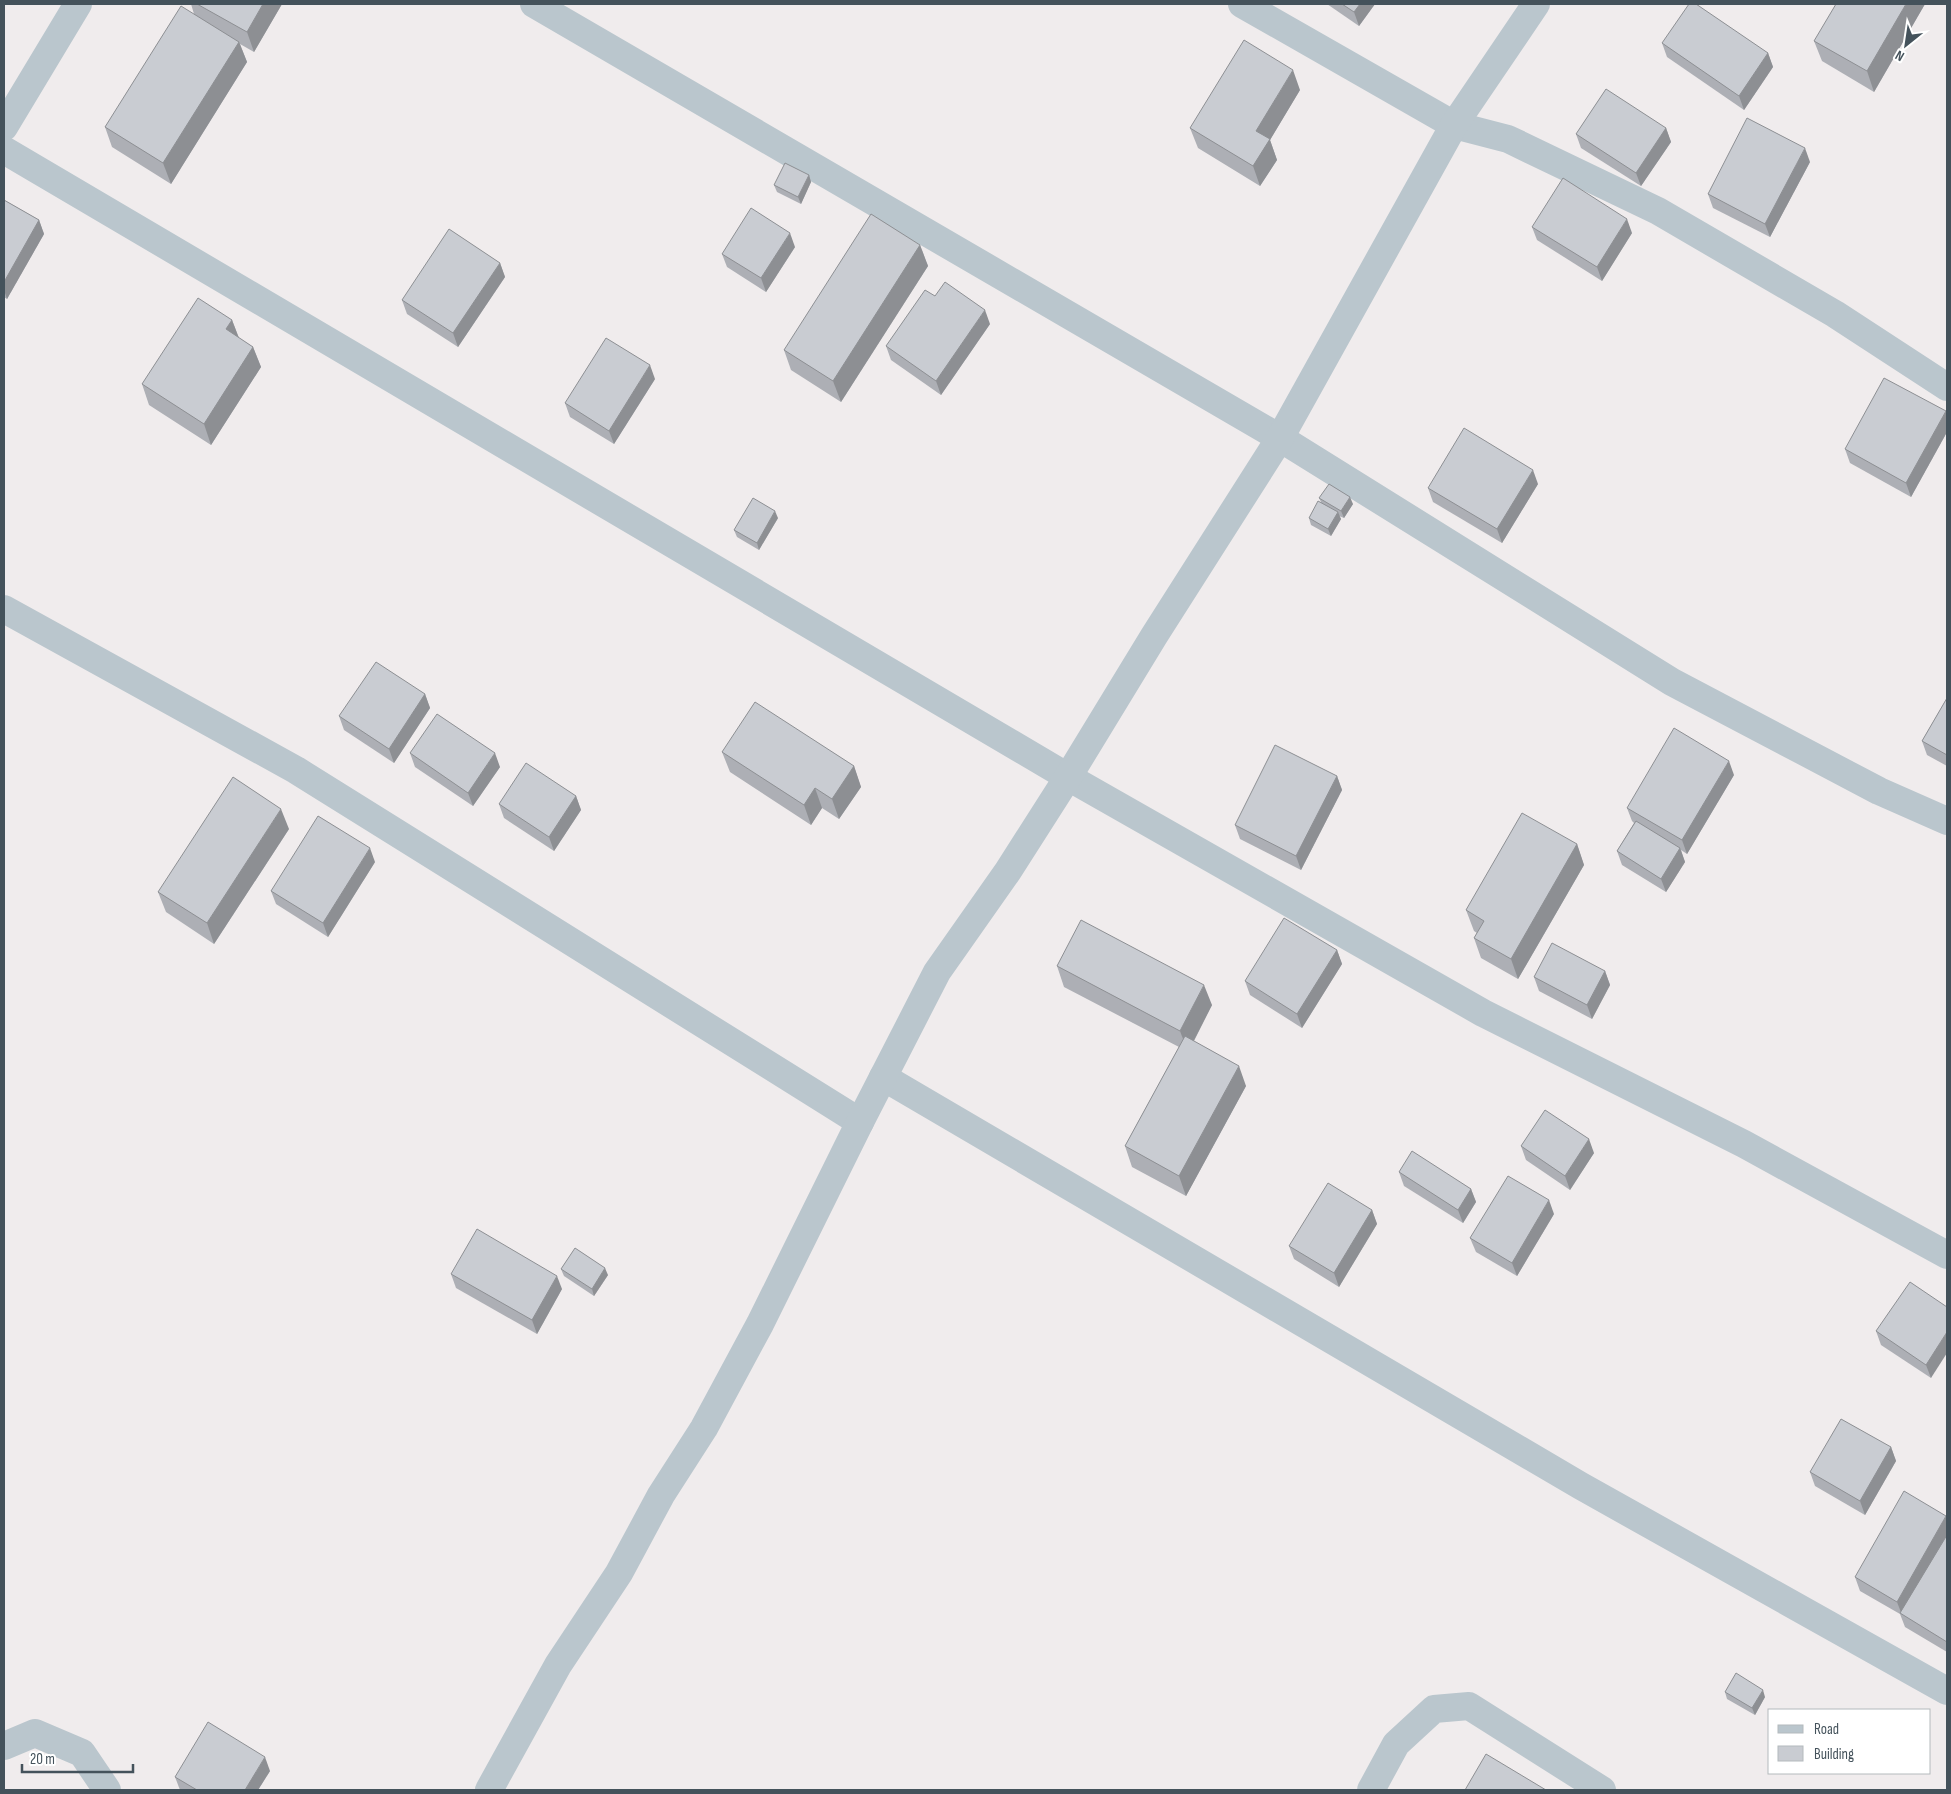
<svg xmlns="http://www.w3.org/2000/svg" width="1951" height="1794" viewBox="0 0 1951 1794" font-family="'Sofia Sans Condensed',sans-serif">
  <style>
    .lines { fill: none; stroke-linecap: round; stroke-linejoin: round }
    .minor { stroke: #bac6cd; stroke-width: 28 }
    .wall { fill: #adafb5 }
    .shaded-wall { fill: #8d8f93 }
    .building { fill: #c9ccd2; stroke: #8d8f93 }
  </style>
  <rect width="100%" height="100%" fill="#f0eced"/>
  <g class="lines">
    <!-- minor -->
    <g class="minor">
      <polyline points="534,4 1280,438 1672,682 1879,791 1947,821"/>
      <polyline points="1242,4 1454,125 1508,139 1658,211 1835,314 1947,387"/>
      <polyline points="4,127 78,4"/>
      <polyline points="4,150 1068,777 1483,1013 1744,1144 1947,1255"/>
      <polyline points="4,609 296,770 860,1122"/>
      <polyline points="883,1077 1581,1486 1947,1691"/>
      <polyline points="4,1746 35,1733 82,1753 107,1790"/>
      <polyline points="489,1790 558,1665 619,1573 661,1495 704,1428 760,1324 860,1122 937,972 1008,871 1068,777 1154,636 1280,438 1454,125 1536,4"/>
      <polyline points="1371,1790 1396,1744 1434,1709 1469,1706 1602,1790"/>
    </g>
  </g>
  <!-- wall -->
  <g class="wall">
    <polygon points="191,4 282,4 254,52 240,44 247,62 171,184 112,147 105,127 194,14"/>
    <polygon points="1327,4 1375,4 1359,26"/>
    <polygon points="1925,4 1874,92 1822,61 1814,41"/>
    <polygon points="1662,43 1768,53 1773,67 1744,110 1667,57"/>
    <polygon points="1300,90 1270,140 1277,160 1260,186 1198,148 1190,128"/>
    <polygon points="1666,128 1671,142 1641,186 1581,148 1576,134"/>
    <polygon points="1810,162 1770,237 1713,208 1708,194"/>
    <polygon points="809,175 811,182 801,204 777,192 774,185"/>
    <polygon points="4,200 39,220 44,234 7,299 4,297"/>
    <polygon points="1532,227 1632,233 1602,281 1537,240"/>
    <polygon points="920,245 928,266 841,402 791,370 784,350"/>
    <polygon points="795,247 766,292 727,267 722,254"/>
    <polygon points="500,263 505,277 458,347 407,314 402,300"/>
    <polygon points="232,320 239,338 253,347 261,367 211,445 149,405 142,384"/>
    <polygon points="990,324 941,395 891,360 886,346"/>
    <polygon points="655,379 614,444 570,417 565,403"/>
    <polygon points="1947,416 1947,432 1911,497 1850,463 1845,449"/>
    <polygon points="1538,484 1502,543 1433,502 1428,488"/>
    <polygon points="1319,498 1353,504 1344,518 1339,516 1341,519 1331,536 1311,525 1309,518 1321,502"/>
    <polygon points="778,518 759,550 737,537 734,530"/>
    <polygon points="425,694 430,708 394,763 344,730 339,716"/>
    <polygon points="1947,698 1947,766 1927,755 1922,741"/>
    <polygon points="722,752 854,766 861,787 839,819 822,808 811,825 730,772"/>
    <polygon points="410,753 500,767 473,806 415,767"/>
    <polygon points="1734,775 1687,854 1681,850 1685,862 1666,892 1622,865 1617,851 1634,823 1632,821 1627,808"/>
    <polygon points="1337,776 1342,790 1301,870 1240,839 1235,825"/>
    <polygon points="576,796 581,810 554,851 504,818 499,804"/>
    <polygon points="289,829 214,944 166,912 158,892"/>
    <polygon points="1577,844 1584,865 1518,979 1481,958 1474,938 1477,933 1474,931 1466,910"/>
    <polygon points="375,862 328,937 276,904 271,891"/>
    <polygon points="1337,950 1342,964 1302,1028 1250,995 1245,981"/>
    <polygon points="1057,966 1212,1005 1194,1041 1246,1086 1186,1196 1132,1167 1125,1146 1179,1047 1064,987"/>
    <polygon points="1605,971 1610,985 1592,1019 1539,991 1534,977"/>
    <polygon points="1521,1146 1594,1153 1570,1190 1526,1160"/>
    <polygon points="1399,1172 1471,1189 1476,1202 1463,1223 1404,1186"/>
    <polygon points="1372,1210 1377,1224 1339,1287 1294,1259 1289,1246"/>
    <polygon points="1554,1214 1517,1276 1476,1252 1470,1238"/>
    <polygon points="561,1269 608,1275 594,1296 564,1276"/>
    <polygon points="451,1274 562,1289 537,1334 456,1288"/>
    <polygon points="1947,1307 1931,1378 1881,1345 1876,1331"/>
    <polygon points="1891,1447 1896,1461 1865,1515 1815,1486 1810,1472"/>
    <polygon points="1947,1519 1947,1652 1905,1627 1900,1614 1860,1591 1855,1577"/>
    <polygon points="1725,1692 1765,1697 1755,1715 1727,1699"/>
    <polygon points="270,1771 258,1790 180,1790 175,1777"/>
  </g>
  <!-- shaded-wall -->
  <g class="shaded-wall">
    <polygon points="263,4 282,4 254,52 247,32"/>
    <polygon points="1360,4 1375,4 1359,26 1354,12"/>
    <polygon points="1906,4 1925,4 1874,92 1867,71"/>
    <polygon points="239,42 247,62 171,184 163,163"/>
    <polygon points="1768,53 1773,67 1744,110 1739,96"/>
    <polygon points="1293,70 1300,90 1270,140 1277,160 1260,186 1253,166 1256,131"/>
    <polygon points="1666,128 1671,142 1641,186 1636,173"/>
    <polygon points="1805,148 1810,162 1770,237 1765,224"/>
    <polygon points="809,175 811,182 801,204 798,197"/>
    <polygon points="1627,219 1632,233 1602,281 1597,267"/>
    <polygon points="39,220 44,234 7,299 4,290 4,282"/>
    <polygon points="790,233 795,247 766,292 761,278"/>
    <polygon points="920,245 928,266 841,402 833,381"/>
    <polygon points="500,263 505,277 458,347 453,333"/>
    <polygon points="985,310 990,324 941,395 936,381"/>
    <polygon points="232,320 240,341 226,329"/>
    <polygon points="253,347 261,367 211,445 204,424"/>
    <polygon points="650,365 655,379 614,444 609,431"/>
    <polygon points="1946,411 1947,416 1947,432 1911,497 1906,483"/>
    <polygon points="1533,470 1538,484 1502,543 1497,529"/>
    <polygon points="1350,497 1353,504 1344,518 1341,511"/>
    <polygon points="775,511 778,518 759,550 757,543"/>
    <polygon points="1338,512 1341,519 1331,536 1328,529"/>
    <polygon points="425,694 430,708 394,763 389,749"/>
    <polygon points="495,753 500,767 473,806 468,793"/>
    <polygon points="1729,761 1734,775 1687,854 1682,840"/>
    <polygon points="854,766 861,787 839,819 832,799"/>
    <polygon points="1337,776 1342,790 1301,870 1296,856"/>
    <polygon points="815,788 822,808 811,825 804,805"/>
    <polygon points="576,796 581,810 554,851 549,837"/>
    <polygon points="281,809 289,829 214,944 207,923"/>
    <polygon points="1577,844 1584,865 1518,979 1511,959"/>
    <polygon points="370,848 375,862 328,937 323,923"/>
    <polygon points="1680,848 1685,862 1666,892 1661,879"/>
    <polygon points="1337,950 1342,964 1302,1028 1297,1014"/>
    <polygon points="1605,971 1610,985 1592,1019 1587,1005"/>
    <polygon points="1204,985 1212,1005 1188,1052 1180,1031"/>
    <polygon points="1239,1066 1246,1086 1186,1196 1179,1176"/>
    <polygon points="1589,1139 1594,1153 1570,1190 1565,1176"/>
    <polygon points="1471,1189 1476,1202 1463,1223 1458,1210"/>
    <polygon points="1549,1200 1554,1214 1517,1276 1512,1263"/>
    <polygon points="1372,1210 1377,1224 1339,1287 1334,1273"/>
    <polygon points="605,1268 608,1275 594,1296 592,1289"/>
    <polygon points="557,1276 562,1289 537,1334 532,1320"/>
    <polygon points="1947,1332 1947,1353 1931,1378 1926,1365"/>
    <polygon points="1891,1447 1896,1461 1865,1515 1860,1501"/>
    <polygon points="1946,1516 1947,1519 1947,1538 1902,1615 1897,1602"/>
    <polygon points="1763,1690 1765,1697 1755,1715 1752,1708"/>
    <polygon points="265,1757 270,1771 258,1790 245,1790"/>
  </g>
  <!-- building -->
  <g class="building">
    <polygon points="197,4 263,4 247,32"/>
    <polygon points="1342,4 1360,4 1354,12"/>
    <polygon points="1689,4 1696,4 1768,53 1739,96 1662,43"/>
    <polygon points="1836,4 1906,4 1867,71 1814,41"/>
    <polygon points="181,6 239,42 163,163 105,127"/>
    <polygon points="1244,40 1293,70 1256,131 1270,139 1253,166 1190,128"/>
    <polygon points="1606,89 1666,128 1636,173 1576,134"/>
    <polygon points="1747,118 1805,148 1765,224 1708,194"/>
    <polygon points="785,163 809,175 798,197 774,185"/>
    <polygon points="1563,178 1627,219 1597,267 1532,227"/>
    <polygon points="4,200 39,220 4,282"/>
    <polygon points="751,208 790,233 761,278 722,254"/>
    <polygon points="871,214 920,245 833,381 784,350"/>
    <polygon points="449,229 500,263 453,333 402,300"/>
    <polygon points="945,282 985,310 936,381 886,346 925,290 935,296"/>
    <polygon points="198,298 232,320 226,329 253,347 204,424 142,384"/>
    <polygon points="606,338 650,365 609,431 565,403"/>
    <polygon points="1884,378 1946,411 1906,483 1845,449"/>
    <polygon points="1464,428 1533,470 1497,529 1428,488"/>
    <polygon points="1329,484 1350,497 1341,511 1319,498"/>
    <polygon points="753,498 775,511 757,543 734,530"/>
    <polygon points="1318,501 1338,512 1328,529 1309,518"/>
    <polygon points="376,662 425,694 389,749 339,716"/>
    <polygon points="1947,698 1947,755 1922,741"/>
    <polygon points="755,702 854,766 832,799 815,788 804,805 722,752"/>
    <polygon points="437,714 495,753 468,793 410,753"/>
    <polygon points="1674,728 1729,761 1682,840 1627,808"/>
    <polygon points="1275,745 1337,776 1296,856 1235,825"/>
    <polygon points="526,763 576,796 549,837 499,804"/>
    <polygon points="233,777 281,809 207,923 158,892"/>
    <polygon points="1522,813 1577,844 1511,959 1474,938 1484,921 1466,910"/>
    <polygon points="318,816 370,848 323,923 271,891"/>
    <polygon points="1636,821 1680,848 1661,879 1617,851"/>
    <polygon points="1284,918 1337,950 1297,1014 1245,981"/>
    <polygon points="1081,920 1204,985 1180,1031 1057,966"/>
    <polygon points="1552,943 1605,971 1587,1005 1534,977"/>
    <polygon points="1185,1036 1239,1066 1179,1176 1125,1146"/>
    <polygon points="1545,1110 1589,1139 1565,1176 1521,1146"/>
    <polygon points="1412,1151 1471,1189 1458,1210 1399,1172"/>
    <polygon points="1508,1176 1549,1200 1512,1263 1470,1238"/>
    <polygon points="1328,1183 1372,1210 1334,1273 1289,1246"/>
    <polygon points="477,1229 557,1276 532,1320 451,1274"/>
    <polygon points="575,1248 605,1268 592,1289 561,1269"/>
    <polygon points="1910,1282 1947,1307 1947,1332 1926,1365 1876,1331"/>
    <polygon points="1841,1419 1891,1447 1860,1501 1810,1472"/>
    <polygon points="1904,1491 1946,1516 1897,1602 1855,1577"/>
    <polygon points="1947,1535 1947,1642 1900,1613"/>
    <polygon points="1736,1673 1763,1690 1752,1708 1725,1692"/>
    <polygon points="208,1722 265,1757 245,1790 197,1790 175,1777"/>
    <polygon points="1486,1754 1546,1790 1465,1790"/>
  </g>
  <!-- border -->
  <rect width="1951" height="1794" fill="none" stroke="#44525b" stroke-width="10"/>
  <!-- legend -->
  <rect x="1768" y="1709" width="162" height="65" fill="#ffffff" stroke="#b4babd"/>
  <rect x="1778" y="1725" width="25" height="8" fill="#bac6cd" stroke="#b4babd"/>
  <text x="1814" y="1734" font-size="15" fill="#44525b">Road</text>
  <rect x="1778" y="1746" width="25" height="15" fill="#c9ccd2" stroke="#b4babd"/>
  <text x="1814" y="1759" font-size="15" fill="#44525b">Building</text>
  <!-- north arrow -->
  <g transform="translate(1906 45) rotate(210)" stroke="#ffffff" stroke-width="4" paint-order="stroke">
  <path d="M0-4L9 19L0 12L-9 19Z" fill="#44525b"/>
  <text y="-8" font-size="14" font-weight="bold" text-anchor="middle" fill="#44525b">N</text>
  </g>
  <!-- scale -->
  <path d="M22 1764v8h111v-8" fill="none" stroke="#44525b" stroke-width="2.5"/>
  <text x="30" y="1764" font-size="15" fill="#44525b" stroke="#ffffff" stroke-width="4" paint-order="stroke">20 m</text>
</svg>
